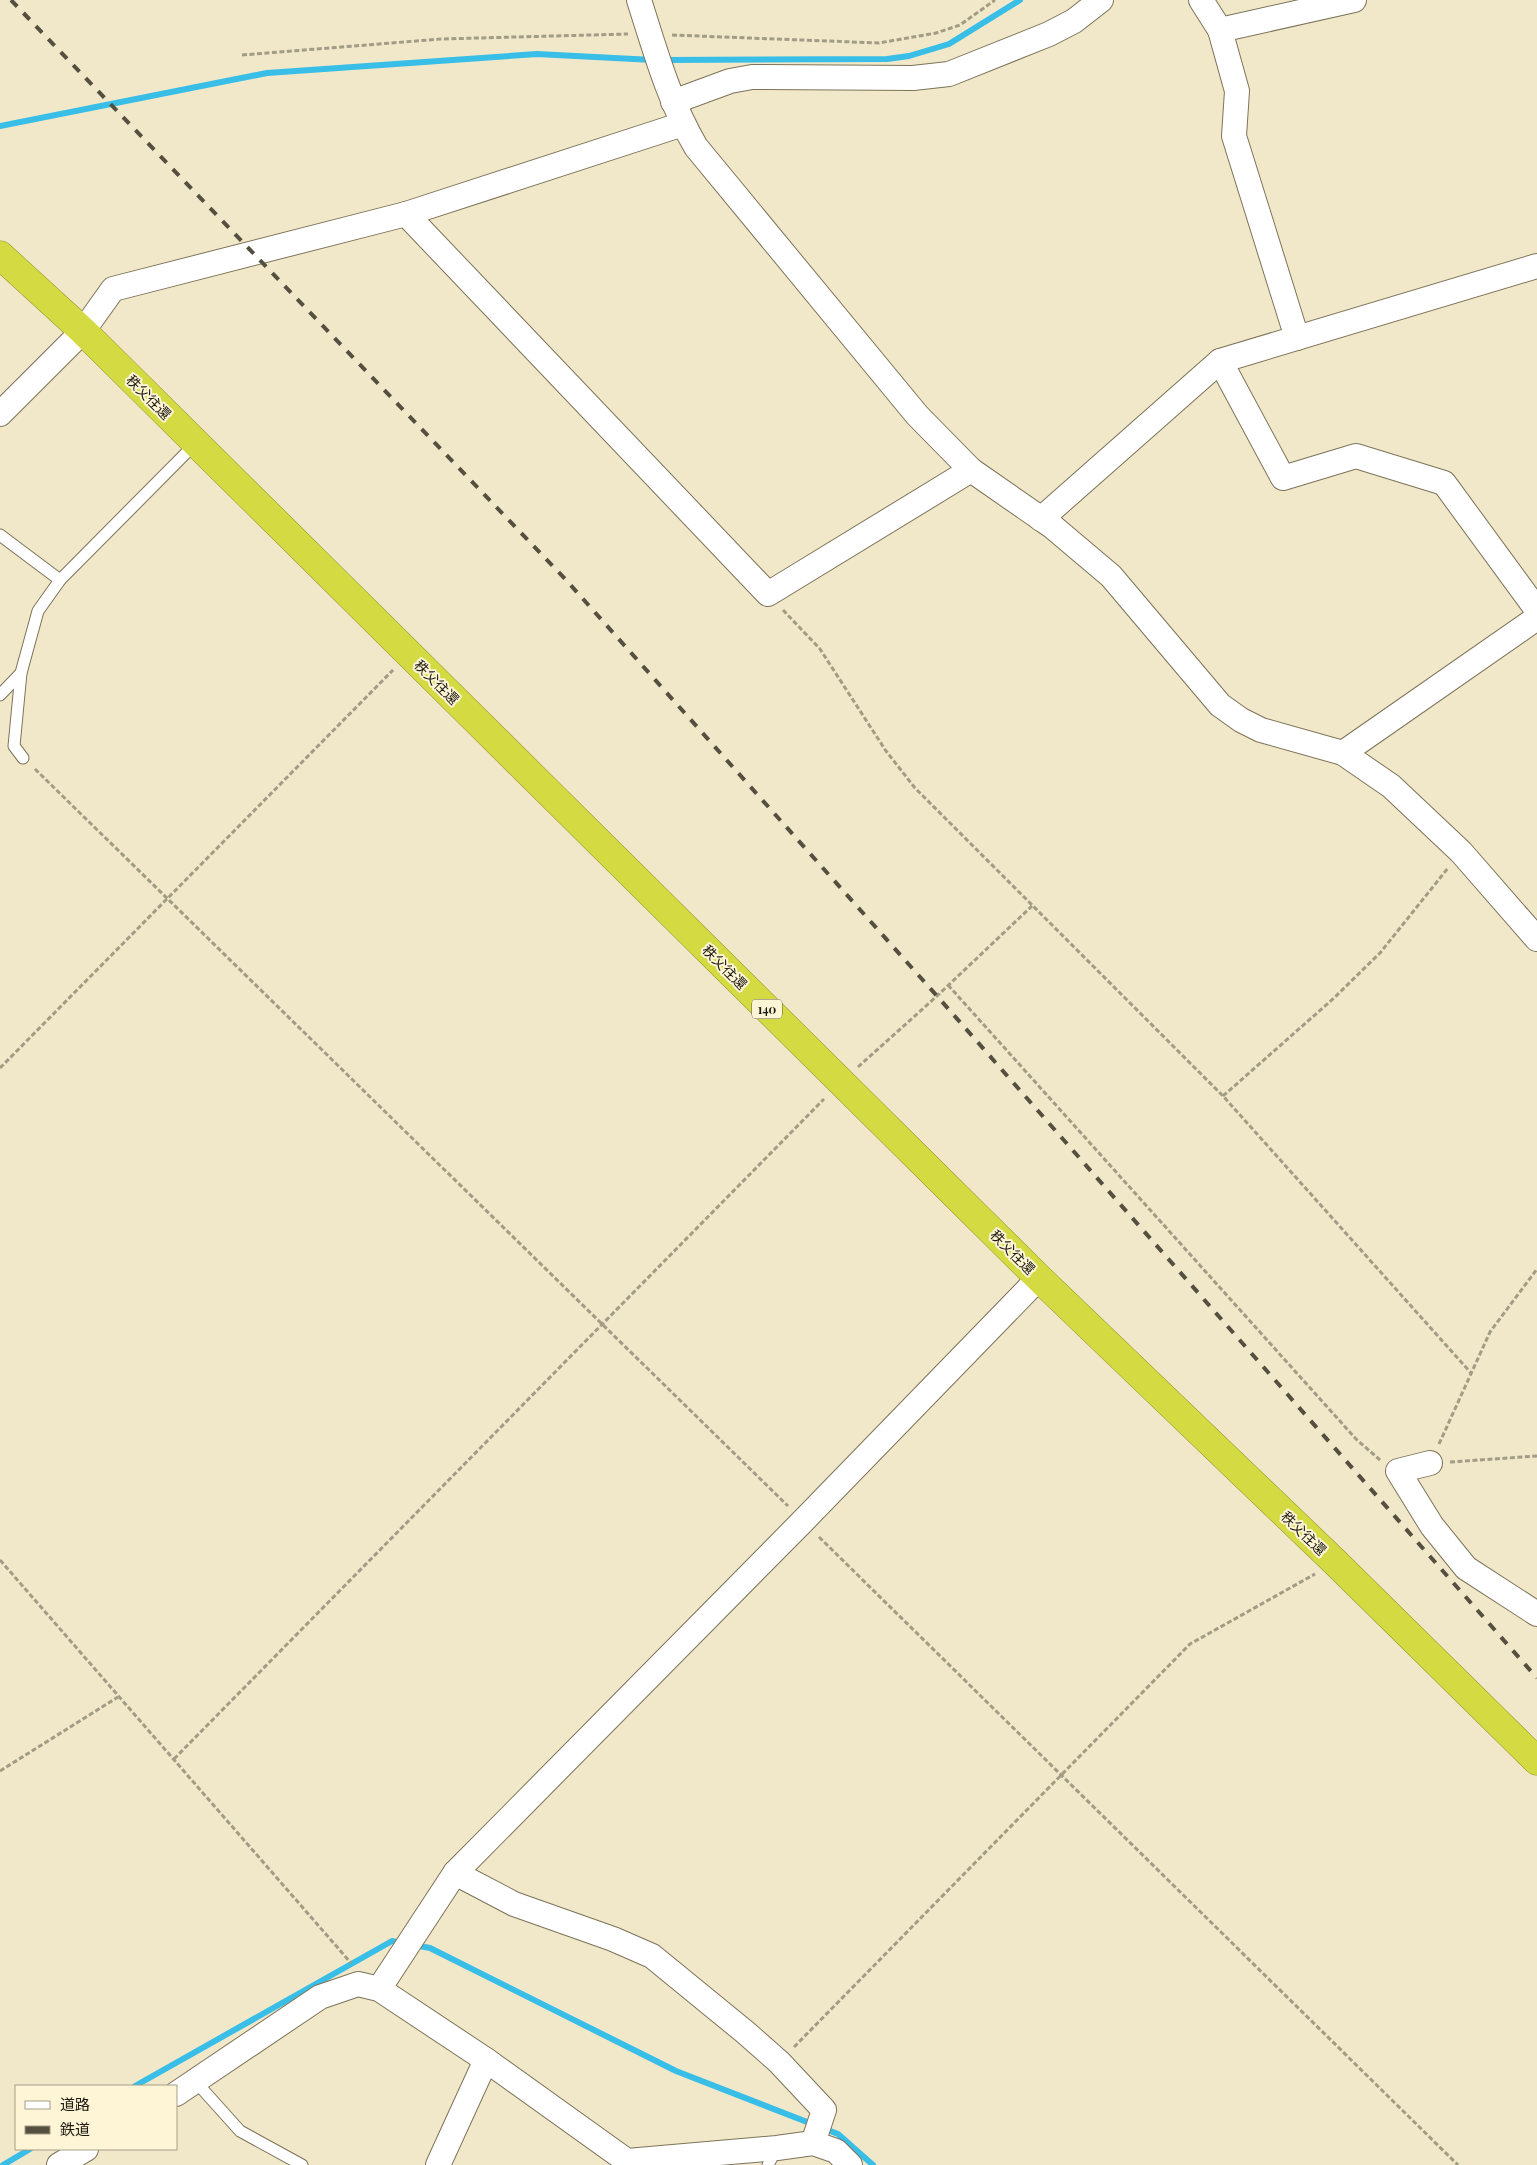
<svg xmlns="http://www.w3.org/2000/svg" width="1537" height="2165" viewBox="0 0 1537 2165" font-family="'Playfair Display','Noto Sans JP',serif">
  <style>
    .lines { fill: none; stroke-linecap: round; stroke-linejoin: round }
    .stream { stroke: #38bee7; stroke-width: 6 }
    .lane-casing { stroke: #7c7359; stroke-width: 13 }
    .street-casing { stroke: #7c7359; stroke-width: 26 }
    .highway-casing { stroke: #949730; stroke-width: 29 }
    .path { stroke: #a39c85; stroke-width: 3; stroke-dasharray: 5 2.5; stroke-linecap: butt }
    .lane { stroke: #fff; stroke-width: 11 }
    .street { stroke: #fff; stroke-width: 24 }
    .highway { stroke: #d3da42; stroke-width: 28 }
    .rail { stroke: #544f3f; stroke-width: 4; stroke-dasharray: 9 9; stroke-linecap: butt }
    .labels { text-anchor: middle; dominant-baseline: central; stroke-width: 4; stroke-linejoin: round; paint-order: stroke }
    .shield { fill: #fef5d7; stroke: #615c4c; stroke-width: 1 }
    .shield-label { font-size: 12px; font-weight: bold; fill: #1e1b10 }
    .street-label { font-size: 14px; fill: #1e1b10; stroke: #fef5d7 }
  </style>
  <rect width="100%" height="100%" fill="#f1e8ca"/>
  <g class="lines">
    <!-- stream -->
    <g class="stream">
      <polyline points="663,60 887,59 909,56 949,44 1020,0"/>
      <polyline points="0,126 267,73 537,54 653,60"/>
      <polyline points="414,1945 430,1948 676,2071 838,2134 873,2165"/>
      <polyline points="135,2086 392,1941 404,1944"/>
      <polyline points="3,2165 30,2149"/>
    </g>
    <!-- lane casing -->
    <g class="lane-casing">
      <g id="lane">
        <polyline points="0,535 60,580"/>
        <polyline points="0,695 21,673"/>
        <polyline points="23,758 14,746 21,673 38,611 60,580 196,443"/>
        <polyline points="196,2082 240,2131 302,2165"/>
        <polyline points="768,2165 777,2148"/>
      </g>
    </g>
    <!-- street casing -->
    <g class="street-casing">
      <g id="street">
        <path d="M639,0C655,50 669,101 696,147L917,415L971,470L1053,527L1111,576L1220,705L1241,720L1261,730L1343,753L1391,786L1461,852L1537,939"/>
        <polyline points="1201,0 1220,30 1354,0"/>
        <polyline points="1220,30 1237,91 1234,136 1297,338"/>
        <polyline points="673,102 730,81 752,77 913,78 949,74 1049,34 1074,21 1101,0"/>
        <polyline points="406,214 768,594 971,470"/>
        <polyline points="1220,361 1283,478 1356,456 1444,483 1537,610"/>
        <polyline points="0,414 83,331 113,289 406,214 683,124"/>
        <polyline points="1041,519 1220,361 1537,266"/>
        <polyline points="1343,753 1537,618"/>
        <polyline points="1430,1463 1398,1471 1432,1526 1466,1568 1537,1614"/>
        <polyline points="455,1873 514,1904 613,1939 652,1956 745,2032 779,2062 824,2110 813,2143"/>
        <polyline points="379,1989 455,1873 803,1521 1039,1278"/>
        <polyline points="176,2094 320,1997 358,1984 379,1989 486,2060 627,2161 777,2148 813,2143 836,2151 850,2165"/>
        <polyline points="59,2165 86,2149"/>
        <polyline points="438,2165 486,2060"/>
      </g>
    </g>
    <!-- highway casing -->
    <g class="highway-casing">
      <polyline id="highway" points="0,255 83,331 1039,1278 1335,1562 1537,1761"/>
    </g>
    <!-- path -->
    <g class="path">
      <polyline points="672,35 879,43 936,33 960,25 995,0"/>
      <polyline points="242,55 441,39 628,34"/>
      <polyline points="783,610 820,649 886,751 915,788 1223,1096 1471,1373"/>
      <polyline points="35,769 788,1506"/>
      <polyline points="948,985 1356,1439 1380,1460"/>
      <polyline points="858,1067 937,996 1032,906"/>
      <polyline points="0,1068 393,670"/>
      <polyline points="1223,1096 1334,998 1380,953 1448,868"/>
      <polyline points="1439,1444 1490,1332 1537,1269"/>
      <polyline points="1450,1462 1537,1456"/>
      <polyline points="819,1537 1458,2165"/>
      <polyline points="0,1560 351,1963"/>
      <polyline points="174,1759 824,1099"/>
      <polyline points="0,1771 118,1697"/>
      <polyline points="794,2047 1190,1644 1315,1574"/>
    </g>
    <!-- lane -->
    <use href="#lane" class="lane"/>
    <!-- street -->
    <use href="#street" class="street"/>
    <!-- highway -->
    <use href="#highway" class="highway"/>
    <!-- rail -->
    <polyline class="rail" points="11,0 567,581 937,996 1537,1678"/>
  </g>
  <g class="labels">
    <!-- shield labels -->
    <rect class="shield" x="752" y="999.5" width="30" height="19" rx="4"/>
    <g class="shield-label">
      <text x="767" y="1009">140</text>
    </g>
    <!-- street labels -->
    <g class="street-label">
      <text transform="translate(149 397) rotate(45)">秩父往還</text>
      <text transform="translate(437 682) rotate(45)">秩父往還</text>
      <text transform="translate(725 967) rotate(45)">秩父往還</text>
      <text transform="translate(1013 1252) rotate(45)">秩父往還</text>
      <text transform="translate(1304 1533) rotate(44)">秩父往還</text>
    </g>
  </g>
  <!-- legend -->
  <rect x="15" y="2085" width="162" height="65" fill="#fef5d7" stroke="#a49e87"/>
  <rect x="25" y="2101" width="25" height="8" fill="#ffffff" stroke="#a49e87"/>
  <text x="60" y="2110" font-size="15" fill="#1e1b10">道路</text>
  <rect x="25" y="2126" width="25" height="8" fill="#544f3f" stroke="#a49e87"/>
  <text x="60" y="2135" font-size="15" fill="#1e1b10">鉄道</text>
</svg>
